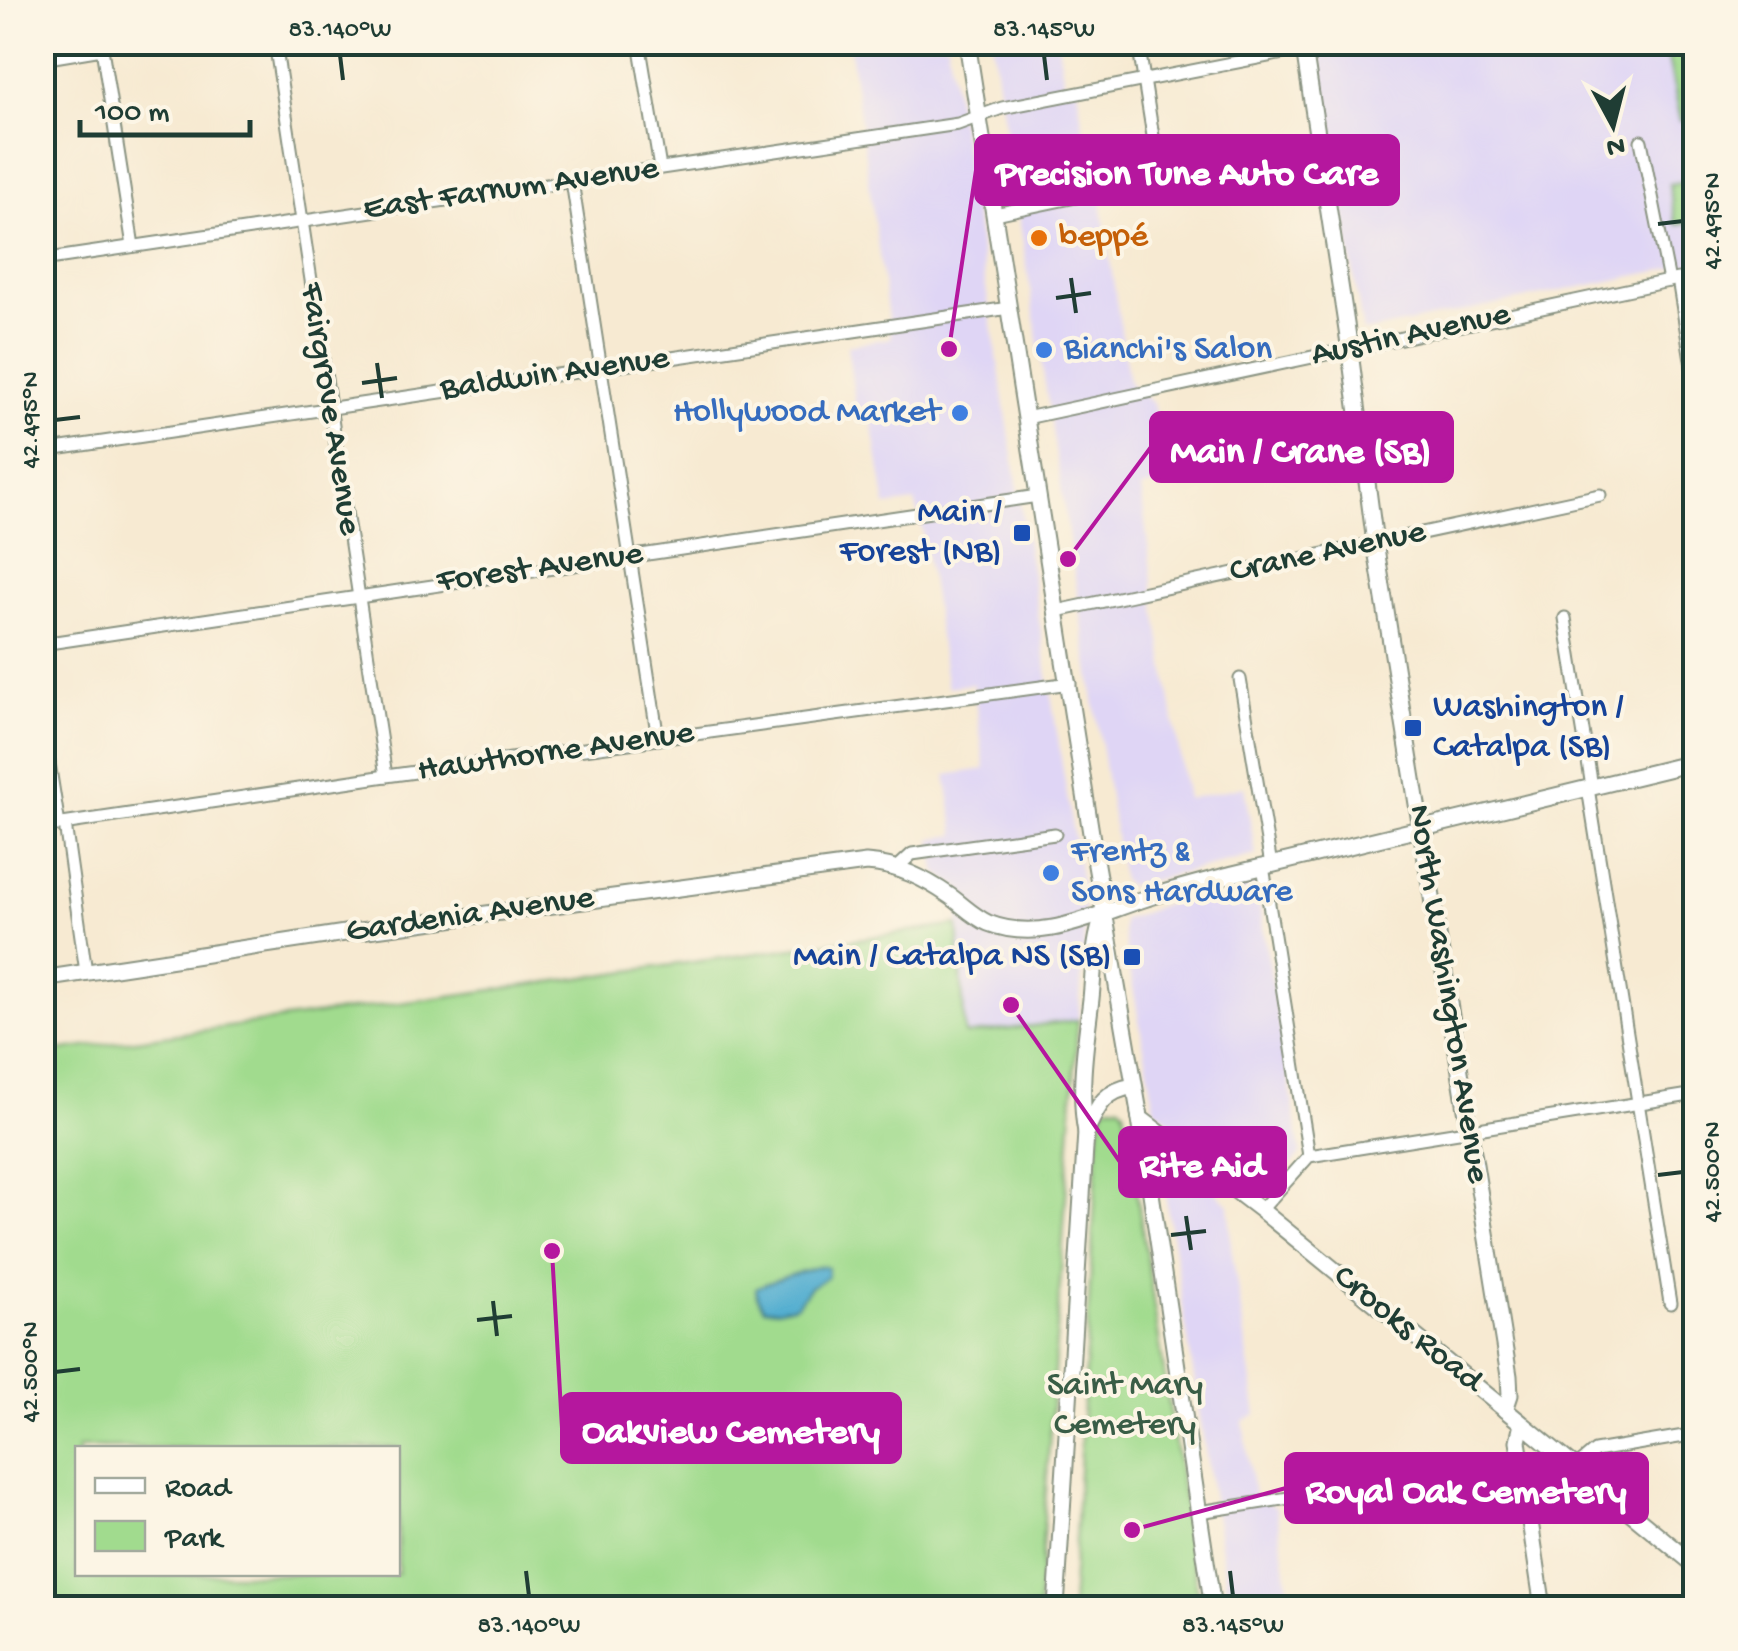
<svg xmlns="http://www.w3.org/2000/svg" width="1738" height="1651" viewBox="0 0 1738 1651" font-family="'Gochi Hand',sans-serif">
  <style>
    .built { fill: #dfd5f5 }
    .green { fill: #a1db8e; stroke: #608c61; stroke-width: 2.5; fill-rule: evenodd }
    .water { fill: #52aed0; stroke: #387682; stroke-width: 2.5 }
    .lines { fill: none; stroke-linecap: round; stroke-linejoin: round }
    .street-casing { stroke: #8b9483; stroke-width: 15 }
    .secondary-casing { stroke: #8b9483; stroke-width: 19 }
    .street { stroke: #fff; stroke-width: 11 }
    .secondary { stroke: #fff; stroke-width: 15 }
    .ticks { fill: none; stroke: #1f3d34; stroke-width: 4 }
    .food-dot { fill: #e8710a; stroke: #fcf5e5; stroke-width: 4 }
    .shop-dot { fill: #3f7fe0; stroke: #fcf5e5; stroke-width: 4 }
    .transit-dot { fill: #1a4fb4; stroke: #fcf5e5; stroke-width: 4 }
    .labels { text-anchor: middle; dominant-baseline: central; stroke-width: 8; stroke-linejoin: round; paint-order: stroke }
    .street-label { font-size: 35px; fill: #1f3d34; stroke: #fcf5e5 }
    .food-label { font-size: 35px; fill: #c56008; stroke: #fcf5e5; text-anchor: start }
    .shop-label { font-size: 35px; fill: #366cbe; stroke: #fcf5e5; text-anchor: start }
    .transit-label { font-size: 35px; fill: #164399; stroke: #fcf5e5; text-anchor: end }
    .park-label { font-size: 35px; fill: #395d46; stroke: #fcf5e5 }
    .leader { fill: none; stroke: #b5179e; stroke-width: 4 }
    .callout-dot { fill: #b5179e; stroke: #fcf5e5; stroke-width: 4 }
    .callout { fill: #b5179e; stroke: #b5179e; stroke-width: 4 }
    .callout-label { font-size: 38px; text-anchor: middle; font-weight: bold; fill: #fff }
    .neatline { fill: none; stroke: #1f3d34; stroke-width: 4 }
    .ticks-label { font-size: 25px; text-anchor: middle; fill: #1f3d34 }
  </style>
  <rect width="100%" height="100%" fill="#fcf5e5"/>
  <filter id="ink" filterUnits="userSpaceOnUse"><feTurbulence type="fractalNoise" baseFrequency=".01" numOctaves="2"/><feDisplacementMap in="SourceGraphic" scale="20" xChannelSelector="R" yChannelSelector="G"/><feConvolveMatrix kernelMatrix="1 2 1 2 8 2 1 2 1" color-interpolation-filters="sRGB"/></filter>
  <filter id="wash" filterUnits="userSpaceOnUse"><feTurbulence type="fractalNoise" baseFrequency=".0048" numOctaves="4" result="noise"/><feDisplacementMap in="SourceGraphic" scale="40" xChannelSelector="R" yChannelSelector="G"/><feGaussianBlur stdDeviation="2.25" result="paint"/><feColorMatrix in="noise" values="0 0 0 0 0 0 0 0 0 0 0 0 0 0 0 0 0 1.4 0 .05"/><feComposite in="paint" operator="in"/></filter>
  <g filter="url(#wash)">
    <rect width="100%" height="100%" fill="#f7ead2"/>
    <!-- built -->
    <g class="built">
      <polygon points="849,43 947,43 1084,902 1084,950 1078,1020 964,1035 958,925 964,891 936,872 932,839 956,835 946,775 985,769 973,684 947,687 922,526 915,502 886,506 872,422 858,423 847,345 891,338"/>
      <polygon points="992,43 1058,43 1065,89 1077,88 1088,159 1097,159 1100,177 1102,208 1129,383 1153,404 1156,417 1166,483 1141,488 1155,605 1187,799 1244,786 1256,855 1128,886 1122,880"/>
      <polygon points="1317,43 1695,43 1695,284 1692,264 1363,332"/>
      <polygon points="1255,880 1301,1153 1269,1192 1258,1193 1155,1108 1123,932 1123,920 1194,895"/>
      <polygon points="1168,1151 1229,1204 1231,1246 1257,1415 1243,1421 1254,1496 1276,1507 1292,1608 1230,1608 1160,1161"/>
    </g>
    <!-- green -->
    <g class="green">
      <polygon points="1665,43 1695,43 1695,118 1681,121"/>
      <polygon points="1688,181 1695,221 1676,224 1669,184"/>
      <path d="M958,925L965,1035L1078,1020L1038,1608H43L42,1053ZM78,1448H398V1574H78Z"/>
      <polygon points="1112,1104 1120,1105 1124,1110 1200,1608 1071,1608 1099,1130 1105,1106"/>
    </g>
    <!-- water -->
    <path class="water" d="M823,1266L828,1268L827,1278L810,1287L797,1305L777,1310L764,1308L757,1297L756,1288C762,1284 813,1267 823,1266Z"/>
  </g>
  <g filter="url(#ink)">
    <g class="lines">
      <!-- street casing -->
      <g class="street-casing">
        <g id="street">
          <polyline points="101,42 133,246"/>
          <polyline points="275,42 386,776"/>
          <polyline points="639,42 660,168"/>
          <polyline points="1138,42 1160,180"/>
          <polyline points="42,59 102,49"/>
          <polyline points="1641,141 1669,281"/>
          <polyline points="572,181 658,739"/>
          <polyline points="995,214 1319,146"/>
          <polyline points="42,260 958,124 1002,108 1304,49"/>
          <polyline points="1026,418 1678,279 1696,391"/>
          <polyline points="42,451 1009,308"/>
          <polyline points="1057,611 1600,495"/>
          <polyline points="1565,618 1592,787"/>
          <polyline points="42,644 1038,496"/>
          <polyline points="1240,679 1271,865"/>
          <polyline points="42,719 59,825"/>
          <polyline points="1588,788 1670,1303"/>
          <polyline points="65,824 86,972"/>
          <polyline points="42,827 386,776 1070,683"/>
          <polyline points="1263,866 1309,1156"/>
          <polyline points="898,867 912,854 1055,834"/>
          <polyline points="1261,1210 1309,1156 1696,1094"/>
          <polyline points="1575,1468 1595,1451 1696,1434"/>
          <polyline points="1199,1512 1521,1462"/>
        </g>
      </g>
      <!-- secondary casing -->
      <g class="secondary-casing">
        <g id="secondary">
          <polyline points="967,42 1096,865 1140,1118"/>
          <polyline points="1303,42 1348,337 1375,543 1509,1376 1510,1395 1505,1410"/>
          <path d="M42,979L345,933L866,863C898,865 924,878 950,896C964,906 973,916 988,923C1041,944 1094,915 1144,899C1174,889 1203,882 1233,874L1696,762"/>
          <polyline points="1139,1111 1140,1118 1261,1210 1696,1566"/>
          <polyline points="1139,1113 1213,1608"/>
          <path d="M1086,1132C1078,1090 1086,1042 1091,999C1094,969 1093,942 1104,914"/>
          <polyline points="1522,1424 1518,1441 1543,1608"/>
          <path d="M1056,1608L1086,1132C1098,1106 1103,1091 1134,1086L1135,1094"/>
        </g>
      </g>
      <!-- street -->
      <use href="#street" class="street"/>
      <!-- secondary -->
      <use href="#secondary" class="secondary"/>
    </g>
  </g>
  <!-- ticks -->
  <path class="ticks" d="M340,55L343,80M1044,55L1047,80M1658,224L1683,221M1071,278L1076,313M1056,298L1091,293M377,363L382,398M362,383L397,378M55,420L80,417M1658,1175L1683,1172M1186,1216L1191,1250M1171,1235L1206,1231M493,1301L497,1336M477,1320L512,1316M55,1372L80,1369M526,1571L529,1596M1230,1571L1233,1596"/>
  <!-- markers -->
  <circle class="food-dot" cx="1039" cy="238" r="10"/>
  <g class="shop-dot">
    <circle cx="1044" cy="350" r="10"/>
    <circle cx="960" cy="413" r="10"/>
    <circle cx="1051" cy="873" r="10"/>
  </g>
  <g class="transit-dot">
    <rect x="1012" y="523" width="20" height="20" rx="5"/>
    <rect x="1403" y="718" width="20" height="20" rx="5"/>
    <rect x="1122" y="947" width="20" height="20" rx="5"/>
  </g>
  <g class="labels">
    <!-- street labels -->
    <g class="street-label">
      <text transform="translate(511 190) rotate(-8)">East Farnum Avenue</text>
      <text transform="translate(1411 336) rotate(-12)">Austin Avenue</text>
      <text transform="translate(555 375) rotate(-8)">Baldwin Avenue</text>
      <text transform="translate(329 409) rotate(81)">Fairgrove Avenue</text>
      <text transform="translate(1328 553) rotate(-12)">Crane Avenue</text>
      <text transform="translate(540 569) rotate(-8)">Forest Avenue</text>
      <text transform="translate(556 753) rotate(-8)">Hawthorne Avenue</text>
      <text transform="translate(470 916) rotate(-8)">Gardenia Avenue</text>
      <text transform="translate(1447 994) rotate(81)">North Washington Avenue</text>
      <text transform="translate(1407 1330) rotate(39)">Crooks Road</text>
    </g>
    <!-- food labels -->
    <g class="food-label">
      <text x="1059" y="238">beppé</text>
    </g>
    <!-- shop labels -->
    <g class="shop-label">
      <text x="1064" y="350">Bianchi's Salon</text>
      <text x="940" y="413" text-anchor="end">Hollywood Market</text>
      <text x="1071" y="853">Frentz &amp;<tspan x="1071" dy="40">Sons Hardware</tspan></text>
    </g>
    <!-- transit labels -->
    <g class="transit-label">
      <text x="1002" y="513">Main /<tspan x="1002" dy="40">Forest (NB)</tspan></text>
      <text x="1433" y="708" text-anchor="start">Washington /<tspan x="1433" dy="40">Catalpa (SB)</tspan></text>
      <text x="1112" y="957">Main / Catalpa NS (SB)</text>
    </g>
    <!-- park labels -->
    <g class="park-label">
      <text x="1125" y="1386">Saint Mary<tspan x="1125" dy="40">Cemetery</tspan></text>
    </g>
  </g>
  <!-- callouts -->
  <path class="leader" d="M949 349L976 170M1068 559L1151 447M1011 1005L1120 1162M552 1251L562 1428M1132 1530L1286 1488"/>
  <g class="callout-dot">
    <circle cx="949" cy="349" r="10"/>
    <circle cx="1068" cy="559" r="10"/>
    <circle cx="1011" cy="1005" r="10"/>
    <circle cx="552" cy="1251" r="10"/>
    <circle cx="1132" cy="1530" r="10"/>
  </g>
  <g class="callout">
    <rect x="976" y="136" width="422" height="68" rx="10"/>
    <rect x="1151" y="413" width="301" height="68" rx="10"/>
    <rect x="1120" y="1128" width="165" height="68" rx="10"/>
    <rect x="562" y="1394" width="338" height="68" rx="10"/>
    <rect x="1286" y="1454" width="361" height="68" rx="10"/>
  </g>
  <g class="callout-label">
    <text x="1187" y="183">Precision Tune Auto Care</text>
    <text x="1301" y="461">Main / Crane (SB)</text>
    <text x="1202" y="1175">Rite Aid</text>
    <text x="731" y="1441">Oakview Cemetery</text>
    <text x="1466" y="1501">Royal Oak Cemetery</text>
  </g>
  <!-- margin -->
  <rect width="1738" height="1651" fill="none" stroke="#fcf5e5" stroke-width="110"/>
  <!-- legend -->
  <rect x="75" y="1446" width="325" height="130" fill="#fcf5e5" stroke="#a4ab9e" stroke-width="2.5"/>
  <rect x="95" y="1478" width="50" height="15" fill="#ffffff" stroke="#a4ab9e" stroke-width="2.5"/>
  <text x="165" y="1496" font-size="30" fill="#1f3d34">Road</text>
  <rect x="95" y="1521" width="50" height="30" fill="#a1db8e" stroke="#a4ab9e" stroke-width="2.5"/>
  <text x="165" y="1546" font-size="30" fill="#1f3d34">Park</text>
  <!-- north arrow -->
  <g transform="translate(1613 125) rotate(173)" stroke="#fcf5e5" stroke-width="8" paint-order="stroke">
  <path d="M0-8L18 38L0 25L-18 38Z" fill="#1f3d34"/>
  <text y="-15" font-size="28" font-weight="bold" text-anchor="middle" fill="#1f3d34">N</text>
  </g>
  <!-- scale -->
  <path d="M80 120v15h170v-15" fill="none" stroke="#1f3d34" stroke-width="5"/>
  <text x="95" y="120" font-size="30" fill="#1f3d34" stroke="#fcf5e5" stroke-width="8" paint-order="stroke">100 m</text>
  <rect x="55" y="55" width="1628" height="1541" class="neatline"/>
  <g class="ticks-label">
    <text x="340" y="36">83.140°W</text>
    <text x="1044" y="36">83.145°W</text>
    <text transform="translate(1710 221) rotate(-90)" y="9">42.495°N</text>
    <text transform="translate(28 420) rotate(-90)" y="9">42.495°N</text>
    <text transform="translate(1710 1172) rotate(-90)" y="9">42.500°N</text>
    <text transform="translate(28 1372) rotate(-90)" y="9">42.500°N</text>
    <text x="529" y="1632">83.140°W</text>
    <text x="1233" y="1632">83.145°W</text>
  </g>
</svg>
